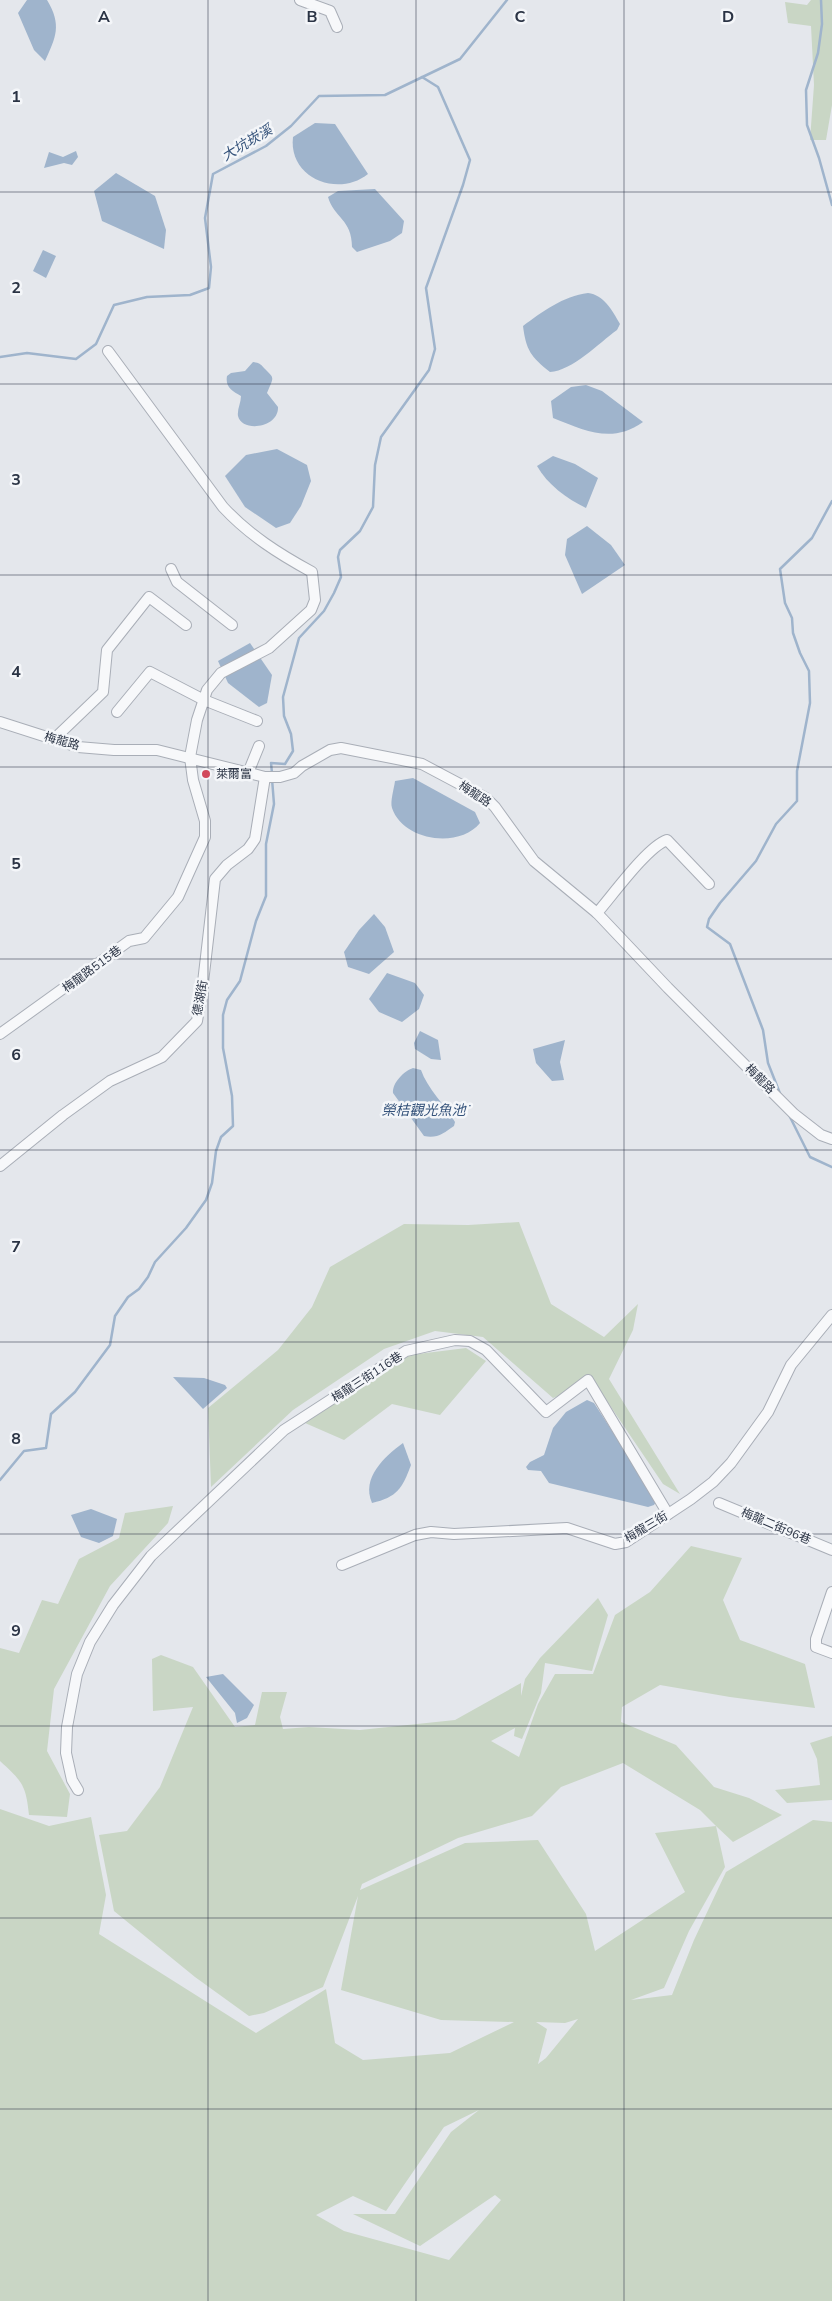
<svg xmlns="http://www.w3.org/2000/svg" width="832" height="2301" viewBox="0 0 832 2301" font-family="'Nunito Sans','Noto Sans TC',sans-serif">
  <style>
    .green { fill: #c9d6c5; fill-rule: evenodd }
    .water { fill: #9fb4cc }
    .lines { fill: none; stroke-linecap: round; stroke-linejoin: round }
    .stream { stroke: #9fb4cc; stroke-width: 2.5 }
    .minor-casing { stroke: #a9aeb7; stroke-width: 12 }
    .minor { stroke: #f7f8fa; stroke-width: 10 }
    .grid { fill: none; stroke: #2b3445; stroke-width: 1; stroke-opacity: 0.55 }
    .poi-dot { fill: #d1495b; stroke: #f4f6f9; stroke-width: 2 }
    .labels { text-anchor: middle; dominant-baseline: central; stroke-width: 5; stroke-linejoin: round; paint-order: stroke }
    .street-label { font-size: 12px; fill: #2b3445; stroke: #f4f6f9 }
    .poi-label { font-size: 12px; fill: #2b3445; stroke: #f4f6f9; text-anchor: start }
    .water-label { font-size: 14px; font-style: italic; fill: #34527a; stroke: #f4f6f9 }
    .grid-label { font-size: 16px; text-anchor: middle; font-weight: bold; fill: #2b3445; stroke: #f4f6f9; stroke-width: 5; stroke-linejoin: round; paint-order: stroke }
  </style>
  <rect width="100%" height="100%" fill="#e4e7ec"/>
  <!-- green -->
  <g class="green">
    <polygon points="811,0 832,0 832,105 826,140 810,140 814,85 811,26 788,23 785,2 807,5"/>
    <polygon points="519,1222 551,1304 604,1337 638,1304 633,1330 609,1379 680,1494 663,1484 594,1382 553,1398 483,1337 435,1331 384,1349 293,1410 211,1487 208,1408 278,1350 312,1307 330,1267 404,1224 468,1225"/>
    <polygon points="466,1348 486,1361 440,1415 392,1404 344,1440 305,1423 410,1355"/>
    <path d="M173,1506L168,1523L110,1586L54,1689L47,1751L70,1794L67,1817L29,1815C26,1785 22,1781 0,1761V1648L19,1653L42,1600L58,1604L79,1559L119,1538L125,1513Z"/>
    <path d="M691,1546L742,1558L723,1600L740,1640L805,1664L815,1708L730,1697L660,1685L622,1707L621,1722L676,1745L714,1787L749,1798L782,1815L733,1842L716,1826L725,1867L689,1931L664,1988L631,2000L672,1995L694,1940L726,1872L813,1820L832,1822V2301H0V1809L49,1826L91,1817L106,1895L99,1934L256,2033L326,1989L335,2043L363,2060L450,2053L514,2022L441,2020L341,1990L358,1896L323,1987L264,2013L249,2016L195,1977L114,1911L99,1835L127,1831L160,1787L193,1707L153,1711L152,1659L161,1655L193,1667L235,1727L255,1725L262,1692H287L280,1717L283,1729L309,1727L360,1730L455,1720L521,1683V1696L525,1679L540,1658L598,1598L608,1615L592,1671L545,1663L541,1693L522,1739L514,1736L515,1728L491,1741L519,1757L538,1704L555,1674H593L615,1615L650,1592ZM623,1763L700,1810L716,1826L655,1833L685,1892L595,1951L586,1914L538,1840L465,1843L360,1890L362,1884L458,1838L532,1816L561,1787ZM578,2019L546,2058L538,2064L547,2029L536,2022L565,2023ZM479,2110L451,2132L395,2214H353L420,2246L495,2195L501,2200L449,2260L344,2231L316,2215L353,2196L386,2211L444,2127Z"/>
    <polygon points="832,1736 832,1800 787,1803 775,1790 820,1785 817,1759 810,1743"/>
  </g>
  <!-- water -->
  <g class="water">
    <path d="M27,0H47C62,25 56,37 45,61L34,50L18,13Z"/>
    <path d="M315,123L335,124L368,174C338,198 288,178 293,137Z"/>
    <polygon points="76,151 78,157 72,165 64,163 44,168 49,152 63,157"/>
    <polygon points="116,173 155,196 166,230 164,249 102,221 94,191"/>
    <path d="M375,189L404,221L402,233L390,241L357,252L352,247C352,219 334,218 328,197L338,191Z"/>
    <polygon points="43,250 56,256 46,278 33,271"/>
    <path d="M588,293C604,295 612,310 620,324L617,330C599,343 572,371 550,372C531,357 526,350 523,326C542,312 563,296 588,293Z"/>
    <path d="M253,362C259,363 260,363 264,368C275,379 274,376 267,393L278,407C279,428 242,433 238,416C237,409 241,403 241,396C232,391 225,387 227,376L231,373L245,371Z"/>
    <path d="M586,385L602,391L643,422C612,444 586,431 553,418L551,401L571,387Z"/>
    <polygon points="277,449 307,465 311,481 301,506 290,523 276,528 245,507 225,476 246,455"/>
    <path d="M553,456L575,464L598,478L586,508C567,499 547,484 537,466Z"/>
    <polygon points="587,526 611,545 625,565 582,594 565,555 567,539"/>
    <polygon points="250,643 272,675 267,703 259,707 228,683 218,661"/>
    <path d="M413,778L475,812L480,823C459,849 403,841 392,808C390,801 394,789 395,781Z"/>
    <polygon points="374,914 385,927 394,952 369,974 348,967 344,952 359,930"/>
    <polygon points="387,973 415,983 424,995 419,1009 402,1022 379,1012 369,999"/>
    <polygon points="420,1031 438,1040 441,1060 431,1059 415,1049 414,1043"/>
    <polygon points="565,1040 560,1062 564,1080 552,1081 536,1063 533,1049"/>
    <path d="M413,1068L421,1070C427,1088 445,1105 455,1122L454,1126C444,1133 437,1139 424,1136L393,1093C392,1083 404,1071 413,1068Z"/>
    <polygon points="173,1377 204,1378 225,1385 227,1388 203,1409"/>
    <polygon points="587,1400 594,1403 657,1500 654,1505 648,1507 549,1483 541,1471 528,1470 526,1467 530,1462 544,1455 553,1428 566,1412"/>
    <path d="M403,1443L411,1465C402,1489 397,1497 372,1503C361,1478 384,1457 403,1443Z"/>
    <polygon points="91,1509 117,1519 113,1536 99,1543 81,1537 71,1515"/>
    <polygon points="223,1674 254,1705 247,1718 237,1723 235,1713 206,1677"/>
  </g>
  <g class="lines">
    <!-- stream -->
    <g class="stream">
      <polyline points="821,0 822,24 818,53 806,90 807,125 819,158 832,205"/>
      <polyline points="0,357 27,353 76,359 96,344 114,305 147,297 190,295 209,288 211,267 205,218 213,174 266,146 291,126 319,96 385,95 460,59 507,0"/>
      <polyline points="272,773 271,763 285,764 293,751 291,734 284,716 283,697 299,638 324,611 334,593 341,577 338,557 340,550 360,531 373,507 375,465 381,437 429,370 435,349 426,288 463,185 470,160 438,87 422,77"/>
      <polyline points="781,1096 768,1063 763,1030 730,944 707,927 709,919 720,903 756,861 776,824 797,801 797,771 810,703 809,671 800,653 793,633 792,618 785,603 780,569 812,538 832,501"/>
      <polyline points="788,1113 810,1157 832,1167"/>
      <polyline points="0,1480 24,1451 46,1448 51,1414 75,1392 110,1345 115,1316 128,1297 139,1289 148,1277 155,1262 186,1228 206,1200 212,1183 216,1151 221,1137 233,1126 232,1096 223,1048 223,1015 227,1000 240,981 256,921 266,896 266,844 274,804 272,779"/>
    </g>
    <!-- minor casing -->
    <g class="minor-casing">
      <g id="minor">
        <polyline points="300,0 330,11 337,27"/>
        <polyline points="171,569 177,582 232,625"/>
        <polyline points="117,712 150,672 204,700 257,721"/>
        <polyline points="0,722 78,747 114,750 157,750 265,777 280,777 294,773 302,766 330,750 341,748 422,764 486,798 495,807 534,861 597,913 668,988 794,1114 821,1135 832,1139"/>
        <polyline points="53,740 103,692 107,650 149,597 186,625"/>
        <polyline points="248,773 259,746"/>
        <path d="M597,913C612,896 647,847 667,840L709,884"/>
        <path d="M0,1034L129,941L144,938L178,897L205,837V821L193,780L190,757L197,720L207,690L221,673L269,648L311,610L315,600L312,572C279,554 249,535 223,507L108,351"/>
        <polyline points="0,1166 63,1115 110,1081 162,1057 197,1021 202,991 215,879 227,865 248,849 255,839 265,777"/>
        <polyline points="719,1503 832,1550"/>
        <polyline points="342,1565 415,1535 431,1532 454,1534 567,1528 615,1544 626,1542 691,1499 713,1482 731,1463 768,1412 791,1365 832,1315"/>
        <polyline points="832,1592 816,1639 816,1647 832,1653"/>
        <polyline points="78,1790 72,1780 66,1753 67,1727 77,1674 90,1642 113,1605 151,1556 284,1430 406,1351 455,1340 470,1341 486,1350 546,1412 588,1380 668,1514"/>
      </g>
    </g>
    <!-- minor -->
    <use href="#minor" class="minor"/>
  </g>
  <!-- grid -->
  <path class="grid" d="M208,0V2301M416,0V2301M624,0V2301M0,192H832M0,384H832M0,575H832M0,767H832M0,959H832M0,1150H832M0,1342H832M0,1534H832M0,1726H832M0,1918H832M0,2109H832"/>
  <!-- markers -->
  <circle class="poi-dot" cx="206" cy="774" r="5"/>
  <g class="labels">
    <!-- street labels -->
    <g class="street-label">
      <text transform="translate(62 741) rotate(16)">梅龍路</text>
      <text transform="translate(475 794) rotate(33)">梅龍路</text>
      <text transform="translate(92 969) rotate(-36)">梅龍路515巷</text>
      <text transform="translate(200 998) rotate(-80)">德湖街</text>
      <text transform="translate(760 1079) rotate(45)">梅龍路</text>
      <text transform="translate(367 1377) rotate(-33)">梅龍三街116巷</text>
      <text transform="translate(776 1526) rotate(23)">梅龍二街96巷</text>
      <text transform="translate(646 1527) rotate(-31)">梅龍三街</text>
    </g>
    <!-- poi labels -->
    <g class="poi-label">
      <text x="216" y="774">萊爾富</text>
    </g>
    <!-- water labels -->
    <g class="water-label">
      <text transform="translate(247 143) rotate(-31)">大坑崁溪</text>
      <text x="427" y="1110">榮桔觀光魚池˙</text>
    </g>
  </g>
  <g class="grid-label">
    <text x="104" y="22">A</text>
    <text x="312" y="22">B</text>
    <text x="520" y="22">C</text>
    <text x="728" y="22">D</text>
    <text x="16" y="102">1</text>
    <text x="16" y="293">2</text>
    <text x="16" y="485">3</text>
    <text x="16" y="677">4</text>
    <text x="16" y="869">5</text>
    <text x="16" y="1060">6</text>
    <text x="16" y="1252">7</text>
    <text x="16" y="1444">8</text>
    <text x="16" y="1636">9</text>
  </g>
</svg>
